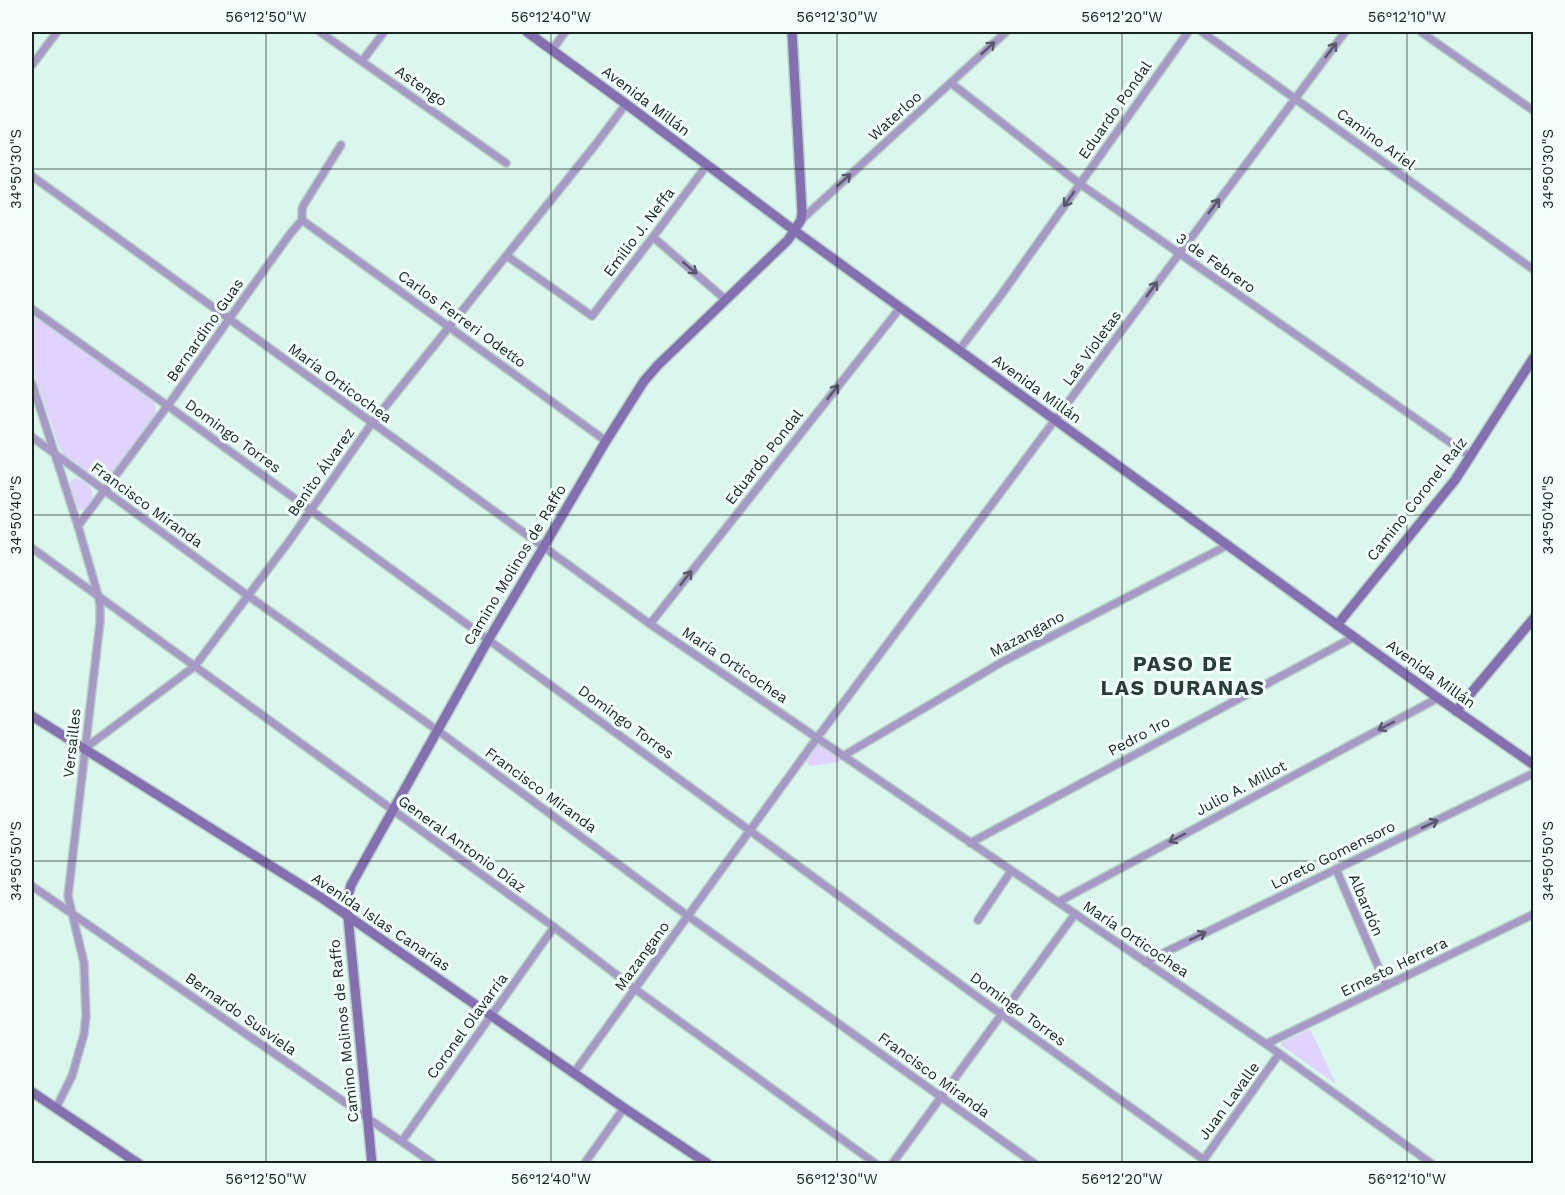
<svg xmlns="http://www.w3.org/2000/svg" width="1565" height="1195" viewBox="0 0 1565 1195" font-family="'Work Sans',sans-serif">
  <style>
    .green { fill: #e0d3fe }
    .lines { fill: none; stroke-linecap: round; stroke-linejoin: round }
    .street-casing { stroke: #b7d0c8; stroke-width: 10 }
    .secondary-casing { stroke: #b7d0c8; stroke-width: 12 }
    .street { stroke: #a699c6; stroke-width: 7 }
    .secondary { stroke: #846fb0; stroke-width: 9 }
    .oneway { stroke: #58586a }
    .ticks { fill: none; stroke: #18221f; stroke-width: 1.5; stroke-opacity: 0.45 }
    .labels { text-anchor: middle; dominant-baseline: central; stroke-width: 6; stroke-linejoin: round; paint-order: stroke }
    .street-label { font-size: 15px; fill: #18221f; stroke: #f3fffb }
    .district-label { font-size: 21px; font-weight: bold; letter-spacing: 1.5px; fill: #283f39; stroke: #f3fffb }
    .neatline { fill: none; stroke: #18221f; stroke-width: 2 }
    .ticks-label { font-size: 15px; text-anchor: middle; fill: #18221f }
  </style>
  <rect width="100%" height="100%" fill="#daf6ed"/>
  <!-- green -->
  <g class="green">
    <polygon points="32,312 154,402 156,410 155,415 109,477 103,480 94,479 67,459 59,447 32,367"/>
    <path d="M75,478C94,483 98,496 84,510L78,509L70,484L73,479Z"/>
    <polygon points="818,745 822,745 842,759 839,762 810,766 805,760 815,746"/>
    <polygon points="1310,1029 1336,1084 1281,1045 1282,1042"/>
  </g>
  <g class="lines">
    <!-- street casing -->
    <g class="street-casing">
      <g id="street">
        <polyline points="320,32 506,163"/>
        <polyline points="1202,32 1534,270"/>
        <polyline points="1421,32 1534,111"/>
        <polyline points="552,50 565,32"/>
        <polyline points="362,61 384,32"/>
        <polyline points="32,65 57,32"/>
        <polyline points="951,83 1080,184 1471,457"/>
        <polyline points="32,176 650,624 1266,1044 1432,1164"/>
        <polyline points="302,220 606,441"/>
        <polyline points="801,220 1006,32"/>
        <polyline points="653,237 726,300"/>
        <polyline points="507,256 592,316 653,237 707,165"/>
        <polyline points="32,309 168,406 1001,1014 1204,1160"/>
        <polyline points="959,350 1001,295 1188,32"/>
        <polyline points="32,383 78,526 98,595 100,605 100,622 68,896 84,963 86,1016 84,1034 72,1076 56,1108"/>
        <polyline points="32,437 247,595 437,730 688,916 1035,1164"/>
        <polyline points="78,526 174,397 229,319 290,234 302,220 302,210 303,206 341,145"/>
        <polyline points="32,548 554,927 635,989 876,1164"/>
        <polyline points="650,624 900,308"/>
        <polyline points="84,749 195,666 290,540 372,423 596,144 626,104"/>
        <polyline points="843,756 1002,662 1228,545"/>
        <polyline points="970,843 1354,637"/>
        <polyline points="1336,869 1386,985"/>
        <polyline points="32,886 434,1164"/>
        <polyline points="1058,902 1438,698"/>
        <polyline points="978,920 1011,871"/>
        <polyline points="1145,962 1534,773"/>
        <polyline points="1266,1044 1534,914"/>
        <polyline points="573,1074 817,738 1345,32"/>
        <polyline points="402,1141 554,927"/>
        <polyline points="1202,1162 1279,1054"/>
        <polyline points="584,1164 624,1108"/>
        <polyline points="892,1164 1075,914"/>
      </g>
    </g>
    <!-- secondary casing -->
    <g class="secondary-casing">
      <g id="secondary">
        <polyline points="527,32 626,104 795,231 1438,698 1534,765"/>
        <polyline points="1337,625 1455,480 1534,357"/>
        <polyline points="1456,711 1534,618"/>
        <polyline points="32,716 322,898 624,1108 708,1164"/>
        <polyline points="32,1092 139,1164"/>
        <polyline points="372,1164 348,917 348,897 351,885 487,642 543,548 606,441 644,381 658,365 788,240 801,220 802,212 792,32"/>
      </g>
    </g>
    <!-- street -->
    <use href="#street" class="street"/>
    <!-- secondary -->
    <use href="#secondary" class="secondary"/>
  </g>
  <!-- one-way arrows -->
  <defs><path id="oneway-shaft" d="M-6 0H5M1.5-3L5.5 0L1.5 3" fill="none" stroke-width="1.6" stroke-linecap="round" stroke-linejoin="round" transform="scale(1.5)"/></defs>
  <g class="oneway">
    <use href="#oneway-shaft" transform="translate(988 48) rotate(-43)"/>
    <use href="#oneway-shaft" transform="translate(1331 50) rotate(-53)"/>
    <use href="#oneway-shaft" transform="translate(844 180) rotate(-42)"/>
    <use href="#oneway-shaft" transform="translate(1069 199) rotate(125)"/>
    <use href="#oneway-shaft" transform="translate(1214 206) rotate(-53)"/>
    <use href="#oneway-shaft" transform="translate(690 268) rotate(40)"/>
    <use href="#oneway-shaft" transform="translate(1152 289) rotate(-54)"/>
    <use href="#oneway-shaft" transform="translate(833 392) rotate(-52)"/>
    <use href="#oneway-shaft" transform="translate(686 578) rotate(-52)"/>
    <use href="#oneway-shaft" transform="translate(1386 726) rotate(152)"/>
    <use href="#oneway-shaft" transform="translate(1430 824) rotate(-26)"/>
    <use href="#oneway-shaft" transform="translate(1177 838) rotate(152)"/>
    <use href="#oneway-shaft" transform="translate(1198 936) rotate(-26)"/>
  </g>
  <!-- ticks -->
  <path class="ticks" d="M266,32V1164M551,32V1164M837,32V1164M1122,32V1164M1407,32V1164M32,169H1534M32,515H1534M32,861H1534"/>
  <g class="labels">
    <!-- street labels -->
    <g class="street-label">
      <text transform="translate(421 86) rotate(35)">Astengo</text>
      <text transform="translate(646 101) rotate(37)">Avenida Millán</text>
      <text transform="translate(1115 110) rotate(-55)">Eduardo Pondal</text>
      <text transform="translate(895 116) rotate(-42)">Waterloo</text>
      <text transform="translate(1376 139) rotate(36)">Camino Ariel</text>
      <text transform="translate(639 232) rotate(-53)">Emilio J. Neffa</text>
      <text transform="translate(1216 263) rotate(35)">3 de Febrero</text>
      <text transform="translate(462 319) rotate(36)">Carlos Ferreri Odetto</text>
      <text transform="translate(205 330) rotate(-55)">Bernardino Guas</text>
      <text transform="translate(1092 348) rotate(-54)">Las Violetas</text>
      <text transform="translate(340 383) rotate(36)">María Orticochea</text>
      <text transform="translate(1037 389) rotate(36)">Avenida Millán</text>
      <text transform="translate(233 436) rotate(36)">Domingo Torres</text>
      <text transform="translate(764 457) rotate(-52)">Eduardo Pondal</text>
      <text transform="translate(321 472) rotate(-55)">Benito Álvarez</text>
      <text transform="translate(1417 499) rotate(-52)">Camino Coronel Raíz</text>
      <text transform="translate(147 505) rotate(36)">Francisco Miranda</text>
      <text transform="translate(515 565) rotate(-59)">Camino Molinos de Raffo</text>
      <text transform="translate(1027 634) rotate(-28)">Mazangano</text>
      <text transform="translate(735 665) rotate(34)">María Orticochea</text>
      <text transform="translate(1431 674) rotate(36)">Avenida Millán</text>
      <text transform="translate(626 722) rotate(36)">Domingo Torres</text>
      <text transform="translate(1139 736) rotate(-28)">Pedro 1ro</text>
      <text transform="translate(72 743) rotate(-84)">Versailles</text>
      <text transform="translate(1241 788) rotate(-28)">Julio A. Millot</text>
      <text transform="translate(541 790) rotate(36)">Francisco Miranda</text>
      <text transform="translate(462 844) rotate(36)">General Antonio Díaz</text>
      <text transform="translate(1333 855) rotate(-26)">Loreto Gomensoro</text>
      <text transform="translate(1366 905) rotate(67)">Albardón</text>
      <text transform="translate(381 922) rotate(34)">Avenida Islas Canarias</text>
      <text transform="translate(1136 939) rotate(34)">María Orticochea</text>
      <text transform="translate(642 956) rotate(-54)">Mazangano</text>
      <text transform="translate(1394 967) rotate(-26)">Ernesto Herrera</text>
      <text transform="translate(1018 1009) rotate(36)">Domingo Torres</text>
      <text transform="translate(241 1014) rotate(35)">Bernardo Susviela</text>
      <text transform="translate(467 1026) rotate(-54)">Coronel Olavarría</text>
      <text transform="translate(344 1031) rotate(-96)">Camino Molinos de Raffo</text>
      <text transform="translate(934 1075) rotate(36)">Francisco Miranda</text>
      <text transform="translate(1229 1101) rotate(-54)">Juan Lavalle</text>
    </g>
    <!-- district labels -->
    <g class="district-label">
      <text x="1183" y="663">PASO DE<tspan x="1183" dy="24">LAS DURANAS</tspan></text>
    </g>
  </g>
  <!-- border -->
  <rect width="1565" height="1195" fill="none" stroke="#f3fffb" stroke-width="66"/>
  <rect x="33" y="33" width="1499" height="1129" class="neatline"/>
  <g class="ticks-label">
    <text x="266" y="22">56°12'50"W</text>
    <text x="551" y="22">56°12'40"W</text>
    <text x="837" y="22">56°12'30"W</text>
    <text x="1122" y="22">56°12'20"W</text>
    <text x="1407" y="22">56°12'10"W</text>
    <text transform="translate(16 169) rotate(-90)" y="5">34°50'30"S</text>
    <text transform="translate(1548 169) rotate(-90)" y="5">34°50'30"S</text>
    <text transform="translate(16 515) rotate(-90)" y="5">34°50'40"S</text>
    <text transform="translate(1548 515) rotate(-90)" y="5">34°50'40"S</text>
    <text transform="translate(16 861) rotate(-90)" y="5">34°50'50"S</text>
    <text transform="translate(1548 861) rotate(-90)" y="5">34°50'50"S</text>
    <text x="266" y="1184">56°12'50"W</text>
    <text x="551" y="1184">56°12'40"W</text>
    <text x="837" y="1184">56°12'30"W</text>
    <text x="1122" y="1184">56°12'20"W</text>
    <text x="1407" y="1184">56°12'10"W</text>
  </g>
</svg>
